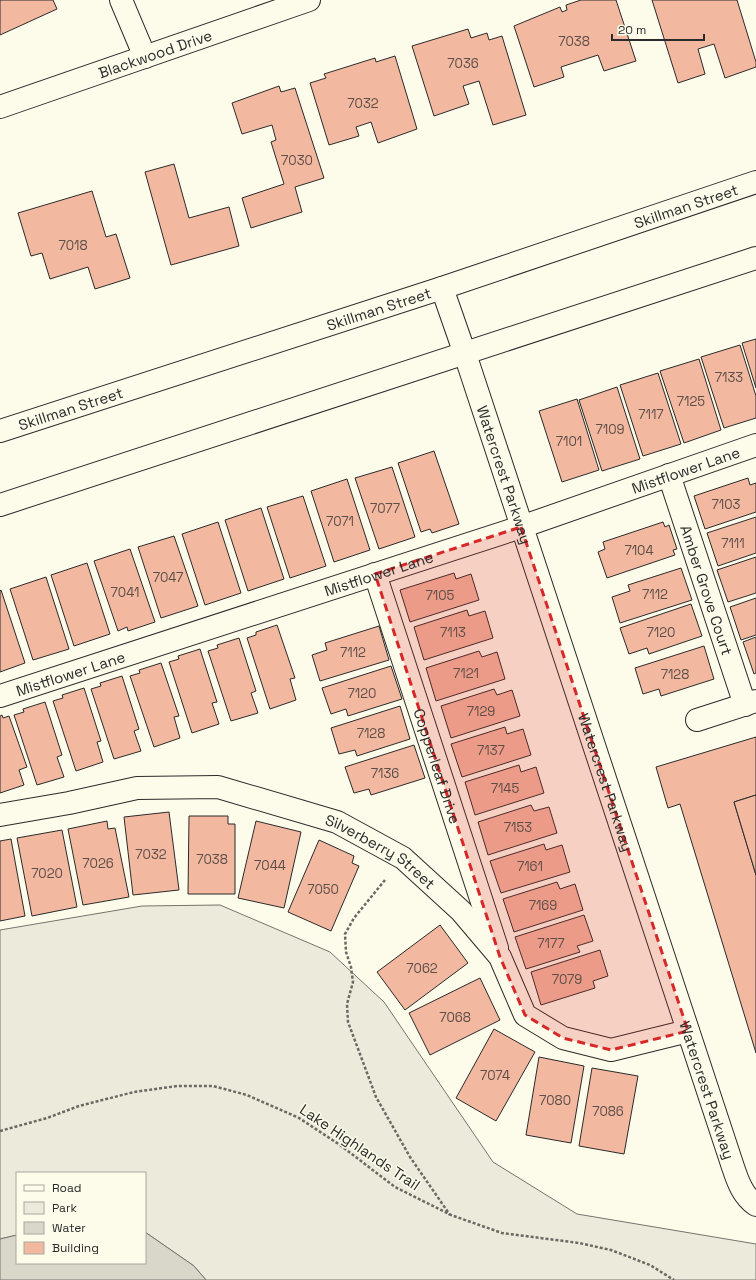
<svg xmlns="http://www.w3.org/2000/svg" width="756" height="1280" viewBox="0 0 756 1280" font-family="'Space Grotesk',sans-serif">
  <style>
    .green { fill: #ecebdb; stroke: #74746e }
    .water { fill: #d8d7c9; stroke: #74746e }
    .building { fill: #f2b8a0; stroke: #2b2b2b }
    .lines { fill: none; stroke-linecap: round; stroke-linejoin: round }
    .minor-casing { stroke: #2b2b2b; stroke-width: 24 }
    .major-casing { stroke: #2b2b2b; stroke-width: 24 }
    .path { stroke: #6a6964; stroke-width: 2.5; stroke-dasharray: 3 2; stroke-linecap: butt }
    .minor { stroke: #fdfbea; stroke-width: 22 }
    .major { stroke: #fdfbea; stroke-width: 22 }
    .marked { fill: #d62828; fill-opacity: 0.2; stroke: #d62828; stroke-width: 3; stroke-dasharray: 8 5; stroke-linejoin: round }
    .labels { text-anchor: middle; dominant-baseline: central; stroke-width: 3; stroke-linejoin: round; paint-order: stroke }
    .number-label { font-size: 13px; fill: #5d4e48 }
    .street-label { font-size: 15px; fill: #2b2b2b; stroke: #fdfbea }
  </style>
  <rect width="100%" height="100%" fill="#fdfbea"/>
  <!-- green -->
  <polygon class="green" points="220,905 330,952 384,1002 493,1162 577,1214 756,1244 756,1280 206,1280 194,1266 145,1232 145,1173 17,1173 17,1235 0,1239 0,930 142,906"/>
  <!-- water -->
  <polygon class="water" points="145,1232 194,1266 206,1280 0,1280 0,1239 17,1235 17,1263 145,1263"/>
  <!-- building -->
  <g class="building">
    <polygon points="0,0 53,0 57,9 0,35"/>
    <polygon points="581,0 616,0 636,61 604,71 598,55 561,67 564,77 534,87 514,26 560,7 562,12 567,10 566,5"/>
    <polygon points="652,0 737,0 756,62 756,67 725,78 714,44 698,49 705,74 678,83"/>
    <polygon points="468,29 471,38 487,33 489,40 502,36 526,115 493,125 479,81 463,86 469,104 434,116 412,46"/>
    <polygon points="395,56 417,129 378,143 371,122 356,127 359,136 329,145 310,83 326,78 324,74 375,58 376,62"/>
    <polygon points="279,86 281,92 295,88 324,178 295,187 302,212 251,228 242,198 284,184 271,142 276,140 272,125 242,134 232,103"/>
    <polygon points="174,164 189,218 229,207 239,246 171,265 145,172"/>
    <polygon points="92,191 106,237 116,234 130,278 95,289 88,267 50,279 42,253 31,256 18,213"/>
    <polygon points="756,339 756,388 742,343"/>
    <polygon points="740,345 756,396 756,418 724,428 701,357"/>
    <polygon points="699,359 721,430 684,443 660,371"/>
    <polygon points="658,373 681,444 643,456 620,385"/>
    <polygon points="617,387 640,459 602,471 579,400"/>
    <polygon points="577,399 599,470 562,482 539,411"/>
    <polygon points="434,451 459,524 432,533 430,529 421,532 398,463"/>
    <polygon points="392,467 415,537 379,549 355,478"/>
    <polygon points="748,478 750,485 756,483 756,512 705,529 694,496"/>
    <polygon points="347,479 370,550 334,562 311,491"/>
    <polygon points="303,496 326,566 290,578 267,507"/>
    <polygon points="261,508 284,579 248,591 225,520"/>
    <polygon points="756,517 756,553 718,566 707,533"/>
    <polygon points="218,522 241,593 205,605 182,534"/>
    <polygon points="663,522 665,527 669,525 677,549 673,550 675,555 607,578 598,552 605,549 603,542"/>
    <polygon points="174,536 198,606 161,618 138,547"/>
    <polygon points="130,549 155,622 128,631 127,627 118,631 94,561"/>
    <polygon points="756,557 756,593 728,602 717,570"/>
    <polygon points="87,563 110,634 74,646 51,575"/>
    <polygon points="681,568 692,600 620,623 612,597 630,591 628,585"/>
    <polygon points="454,573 456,579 471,574 479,600 410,622 400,590"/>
    <polygon points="46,577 69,649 33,660 10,589"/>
    <polygon points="1,590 25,663 0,672 0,591"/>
    <polygon points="756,598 756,635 741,640 730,607"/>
    <polygon points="691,604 702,636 649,654 647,648 629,654 620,628"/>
    <polygon points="467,610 469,616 485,611 493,638 424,660 414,627"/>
    <polygon points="277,625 295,678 290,679 296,700 270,709 247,638 256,635 256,632"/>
    <polygon points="379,626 389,660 320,681 312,655 327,650 325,643"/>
    <polygon points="756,637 756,673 754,674 743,642"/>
    <polygon points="239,638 256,691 251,693 258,713 231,721 208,651 218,648 217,645"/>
    <polygon points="704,646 714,679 661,696 659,689 643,694 635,668"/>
    <polygon points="200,649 217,702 212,703 219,724 192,733 169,662 179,659 178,656"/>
    <polygon points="479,651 482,657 497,652 505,679 436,701 426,668"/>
    <polygon points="161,663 179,716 174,717 180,738 154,747 130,676 140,673 139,670"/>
    <polygon points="391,666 402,699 348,716 346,709 331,714 322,688"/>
    <polygon points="122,676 139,729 134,731 141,751 114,759 91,689 101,686 100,683"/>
    <polygon points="84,688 101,741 97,742 103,762 76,771 53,701 63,698 62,695"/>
    <polygon points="494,689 497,695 512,690 520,716 451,738 441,706"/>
    <polygon points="45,702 62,755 57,757 64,777 37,785 14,715 24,712 23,709"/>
    <polygon points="400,706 410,739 357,756 355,750 339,754 331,728"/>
    <polygon points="2,715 3,718 9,716 27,767 19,770 24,785 0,793 0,716"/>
    <polygon points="505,727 507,734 523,729 531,755 462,777 451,744"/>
    <polygon points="756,737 756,795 734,802 756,875 756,1053 680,804 668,808 656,767"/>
    <polygon points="414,745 425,778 371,795 369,789 354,793 345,767"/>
    <polygon points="519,765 521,772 536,767 544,793 475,815 465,782"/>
    <polygon points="756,795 756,875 734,802"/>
    <polygon points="531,805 534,811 549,807 557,833 488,855 478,822"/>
    <polygon points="169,812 179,890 133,895 124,817"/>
    <polygon points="189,816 228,816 228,824 235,824 235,894 188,894"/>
    <polygon points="107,821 108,829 115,828 129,897 83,905 68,829"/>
    <polygon points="256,821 301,832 284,908 238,898"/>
    <polygon points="62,830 77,907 32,916 17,838"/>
    <polygon points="11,839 25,916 0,921 0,841"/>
    <polygon points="319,840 354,856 352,863 359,866 331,931 288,912"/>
    <polygon points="544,844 546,850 562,845 570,872 501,893 490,861"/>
    <polygon points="557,882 560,889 575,884 583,910 514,932 503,899"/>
    <polygon points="584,915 593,941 577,946 580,952 526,969 515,937"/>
    <polygon points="440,925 468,963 405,1010 377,972"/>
    <polygon points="600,950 608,976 593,981 595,988 541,1005 531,972"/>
    <polygon points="480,978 500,1020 430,1055 409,1013"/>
    <polygon points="494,1029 535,1052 496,1121 456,1098"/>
    <polygon points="539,1057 584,1066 571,1143 526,1135"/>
    <polygon points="592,1068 638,1076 624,1154 579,1146"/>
  </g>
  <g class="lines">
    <!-- minor casing -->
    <g class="minor-casing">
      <g id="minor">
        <polyline points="121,0 145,57"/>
        <path id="s1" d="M0,107L309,0"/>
        <path id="s2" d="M465,354L733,1167C738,1182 743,1196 756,1205"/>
        <path id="s3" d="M669,475L745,705"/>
        <path id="s4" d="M375,574L497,948"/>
        <path id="s5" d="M0,696L521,527L756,445"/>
        <polyline points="697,720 756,701"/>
        <path id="s6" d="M0,815L69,803L137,788L218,787L337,822L403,858L461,911L500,957L525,1015L563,1038L611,1050L688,1031"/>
      </g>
    </g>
    <!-- major casing -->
    <g class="major-casing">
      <g id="major">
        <polyline points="442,288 465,354"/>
        <path id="s7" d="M0,431L442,288L756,182"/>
        <polyline points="0,505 756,258"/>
      </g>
    </g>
    <!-- path -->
    <g class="path">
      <polyline points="385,880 354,918 345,934 346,952 351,967 353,982 347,1004 348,1022 376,1097 410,1157 450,1215"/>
      <polyline points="0,1131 47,1118 79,1106 134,1092 177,1086 213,1086 247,1095 299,1118 340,1145 395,1187 451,1215 502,1233 579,1243 611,1250 650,1265 674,1280"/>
    </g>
    <!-- minor -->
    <use href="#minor" class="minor"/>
    <!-- major -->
    <use href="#major" class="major"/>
  </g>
  <!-- marked area -->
  <path class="marked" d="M521,527L688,1031L611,1050L563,1038L525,1015L500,957L375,574Z"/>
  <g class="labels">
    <!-- number labels -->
    <g class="number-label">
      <text x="574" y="41">7038</text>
      <text x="463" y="63">7036</text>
      <text x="363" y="103">7032</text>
      <text x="297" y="160">7030</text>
      <text x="73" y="245">7018</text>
      <text x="729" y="377">7133</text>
      <text x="691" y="401">7125</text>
      <text x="651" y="414">7117</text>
      <text x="610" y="429">7109</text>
      <text x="569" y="441">7101</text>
      <text x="726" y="504">7103</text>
      <text x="385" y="508">7077</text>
      <text x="340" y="521">7071</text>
      <text x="733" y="543">7111</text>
      <text x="639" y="550">7104</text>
      <text x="168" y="577">7047</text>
      <text x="125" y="592">7041</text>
      <text x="655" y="594">7112</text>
      <text x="440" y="595">7105</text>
      <text x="453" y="632">7113</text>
      <text x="661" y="632">7120</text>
      <text x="353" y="652">7112</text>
      <text x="466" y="673">7121</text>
      <text x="675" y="674">7128</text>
      <text x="362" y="693">7120</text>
      <text x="481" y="711">7129</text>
      <text x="371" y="733">7128</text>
      <text x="491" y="750">7137</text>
      <text x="385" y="773">7136</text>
      <text x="505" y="788">7145</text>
      <text x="518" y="827">7153</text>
      <text x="151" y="854">7032</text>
      <text x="212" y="859">7038</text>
      <text x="98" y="863">7026</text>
      <text x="270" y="865">7044</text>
      <text x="530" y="866">7161</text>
      <text x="47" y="873">7020</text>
      <text x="323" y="889">7050</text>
      <text x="543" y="905">7169</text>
      <text x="551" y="943">7177</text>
      <text x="422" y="968">7062</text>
      <text x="567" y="979">7079</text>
      <text x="455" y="1017">7068</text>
      <text x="495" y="1075">7074</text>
      <text x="555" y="1100">7080</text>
      <text x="608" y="1111">7086</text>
    </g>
    <!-- street labels -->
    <g class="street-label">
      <text stroke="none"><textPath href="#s1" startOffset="164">Blackwood Drive</textPath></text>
      <text stroke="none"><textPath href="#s7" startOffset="722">Skillman Street</textPath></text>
      <text stroke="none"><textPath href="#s7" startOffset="398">Skillman Street</textPath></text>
      <text stroke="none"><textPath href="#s7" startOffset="74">Skillman Street</textPath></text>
      <text stroke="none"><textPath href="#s5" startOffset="722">Mistflower Lane</textPath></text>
      <text stroke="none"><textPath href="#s2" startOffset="127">Watercrest Parkway</textPath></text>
      <text stroke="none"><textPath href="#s5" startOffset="398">Mistflower Lane</textPath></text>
      <text stroke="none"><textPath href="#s3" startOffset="121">Amber Grove Court</textPath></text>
      <text stroke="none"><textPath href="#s5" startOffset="74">Mistflower Lane</textPath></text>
      <text stroke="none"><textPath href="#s4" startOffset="202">Copperleaf Drive</textPath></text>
      <text stroke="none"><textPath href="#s2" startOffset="451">Watercrest Parkway</textPath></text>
      <text stroke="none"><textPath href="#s6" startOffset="397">Silverberry Street</textPath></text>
      <text stroke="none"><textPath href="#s2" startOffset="775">Watercrest Parkway</textPath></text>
      <text transform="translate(360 1147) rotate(34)">Lake Highlands Trail</text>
    </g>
  </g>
  <!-- legend -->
  <rect x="16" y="1172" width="130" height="92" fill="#fdfbea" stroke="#a9a89e"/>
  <rect x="24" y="1185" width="20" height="6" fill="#fdfbea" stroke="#a9a89e"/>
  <text x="52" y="1192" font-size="12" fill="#2b2b2b">Road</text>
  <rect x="24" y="1202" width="20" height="12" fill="#ecebdb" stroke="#a9a89e"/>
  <text x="52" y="1212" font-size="12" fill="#2b2b2b">Park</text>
  <rect x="24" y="1222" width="20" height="12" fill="#d8d7c9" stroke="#a9a89e"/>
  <text x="52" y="1232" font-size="12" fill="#2b2b2b">Water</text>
  <rect x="24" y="1242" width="20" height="12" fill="#f2b8a0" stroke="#a9a89e"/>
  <text x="52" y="1252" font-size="12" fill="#2b2b2b">Building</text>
  <!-- scale -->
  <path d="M612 34v6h92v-6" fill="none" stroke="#2b2b2b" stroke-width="2"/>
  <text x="618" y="34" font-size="12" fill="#2b2b2b" stroke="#fdfbea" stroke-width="3" paint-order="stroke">20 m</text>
</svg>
